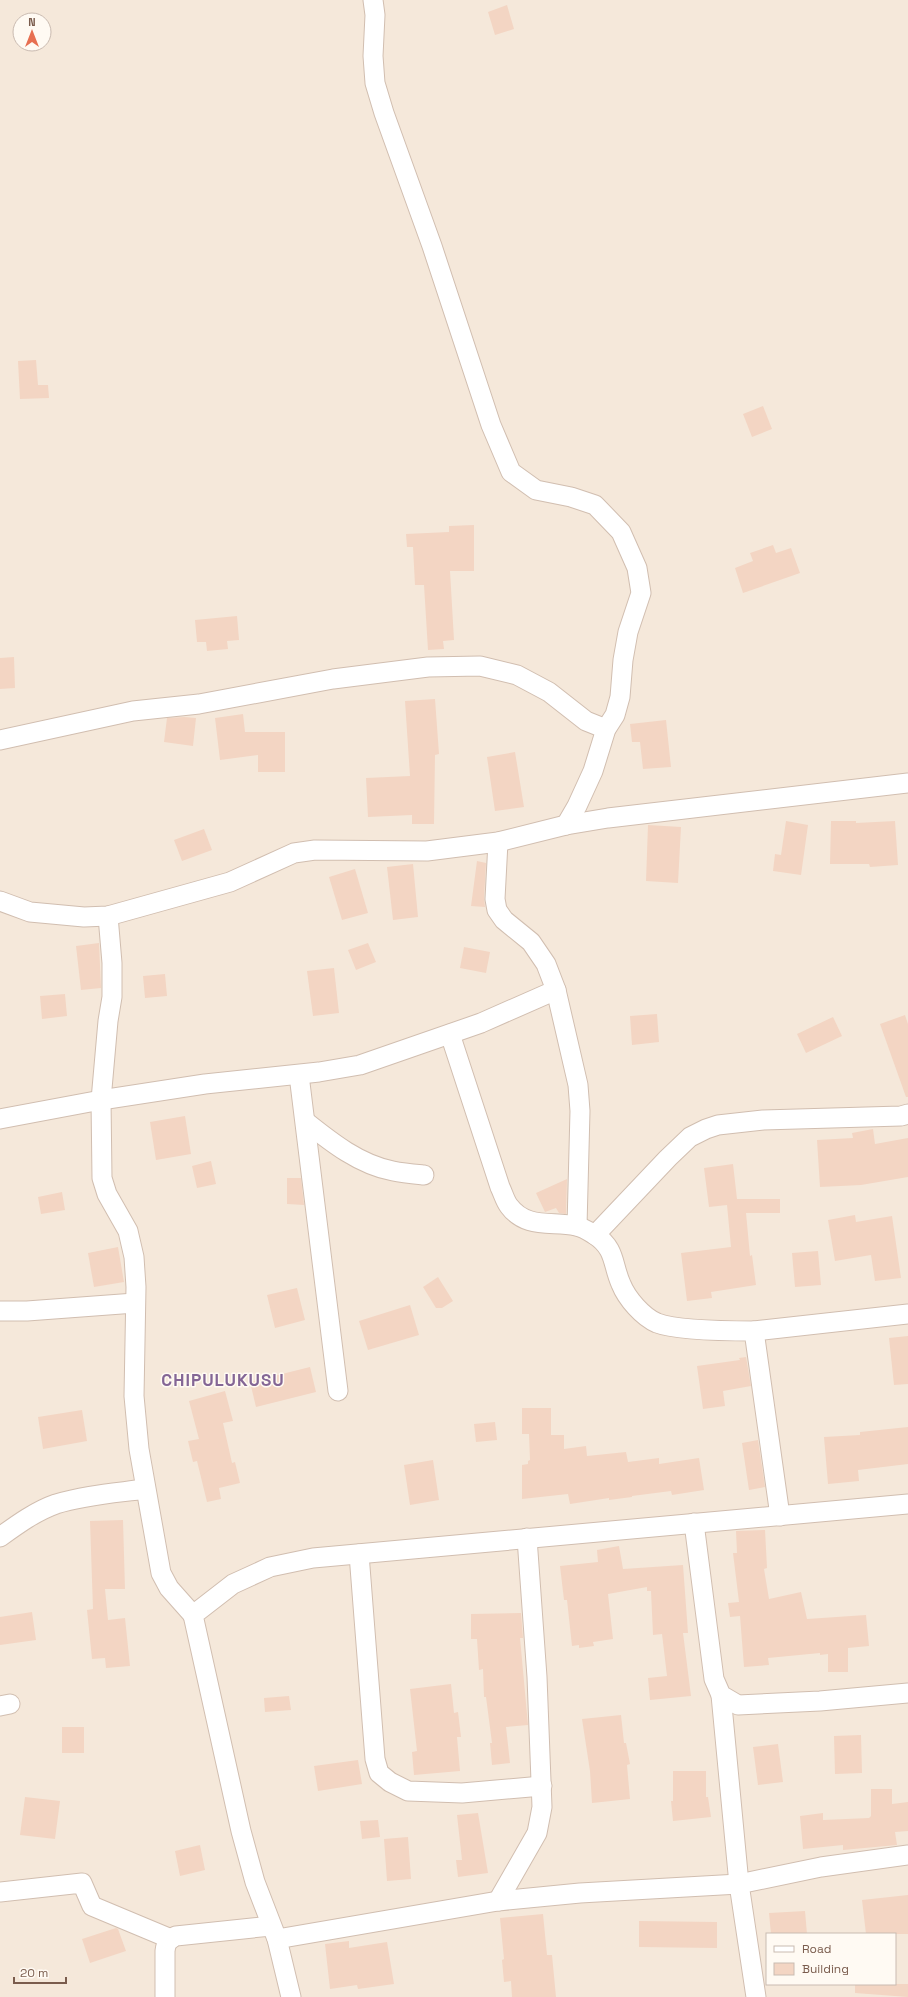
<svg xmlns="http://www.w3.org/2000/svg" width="908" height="1997" viewBox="0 0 908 1997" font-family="'Space Grotesk',sans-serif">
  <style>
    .residential { fill: #f5e8da; fill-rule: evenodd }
    .building { fill: #f3d5c3 }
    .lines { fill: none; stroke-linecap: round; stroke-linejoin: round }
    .minor-casing { stroke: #d1beb0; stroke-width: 21 }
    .minor { stroke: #fff; stroke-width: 19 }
    .labels { text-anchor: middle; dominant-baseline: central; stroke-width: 3; stroke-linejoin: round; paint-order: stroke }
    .district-label { font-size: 17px; font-weight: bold; letter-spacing: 1px; fill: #846695; stroke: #fffaf3 }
  </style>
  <rect width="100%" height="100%" fill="#fdf6ec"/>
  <!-- residential -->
  <path class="residential" d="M0,0H908V1997H0ZM20,20H44V44H20ZM767,1934H895V1984H767Z"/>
  <!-- building -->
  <g class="building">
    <polygon points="507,5 514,29 495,35 488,12"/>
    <polygon points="36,360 38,385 48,385 49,398 20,399 18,361"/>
    <polygon points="763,406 772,429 752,437 743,414"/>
    <polygon points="474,525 474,571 450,571 454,640 443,641 444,649 428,650 424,585 415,585 413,547 407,547 406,534 449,532 449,526"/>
    <polygon points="773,545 776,553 791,548 800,573 743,593 735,568 753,561 750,553"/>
    <polygon points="237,616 239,640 227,641 228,649 207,651 206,642 197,642 195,620"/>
    <polygon points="14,657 15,688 0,689 0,658"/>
    <polygon points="435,699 439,754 435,755 434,824 412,824 412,815 368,817 366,778 410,776 405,701"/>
    <polygon points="243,714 245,732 285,732 285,772 258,772 258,755 220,760 215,718"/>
    <polygon points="184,717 196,718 193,746 164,742 167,718"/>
    <polygon points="666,720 671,767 643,769 640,742 632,742 630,724"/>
    <polygon points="515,752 524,807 495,811 487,757"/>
    <polygon points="786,821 808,825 801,875 773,871 775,854 781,855"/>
    <polygon points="831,821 856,821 856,823 895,821 898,865 870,867 869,864 830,864"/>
    <polygon points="648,825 681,827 678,883 646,881"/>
    <polygon points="204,829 212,850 182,861 174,840"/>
    <polygon points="477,861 486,863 484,898 485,907 471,906"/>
    <polygon points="413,864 418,917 393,920 387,867"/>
    <polygon points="355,869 368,913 342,920 329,877"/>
    <polygon points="99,943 101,988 81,990 76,946"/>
    <polygon points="368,943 376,962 356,970 348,950"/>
    <polygon points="464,947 490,952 486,973 460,968"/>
    <polygon points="334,968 339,1013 313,1016 307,971"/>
    <polygon points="165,974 167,996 145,998 143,976"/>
    <polygon points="65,994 67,1016 42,1019 40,996"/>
    <polygon points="657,1014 659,1042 632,1045 630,1016"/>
    <polygon points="905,1015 908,1024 908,1097 906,1097 880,1024"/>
    <polygon points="833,1017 842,1036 806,1053 797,1034"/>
    <polygon points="185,1116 191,1154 156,1160 150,1122"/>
    <polygon points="873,1129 875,1144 908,1138 908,1177 861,1185 820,1187 817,1140 853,1138 852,1133"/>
    <polygon points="211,1161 216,1184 197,1188 192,1166"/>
    <polygon points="733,1164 737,1199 780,1199 780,1213 746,1213 750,1256 752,1255 756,1285 711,1292 712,1298 687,1301 681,1253 731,1247 727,1205 709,1207 704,1168"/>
    <polygon points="287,1178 301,1178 304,1205 287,1204"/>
    <polygon points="567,1179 566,1214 559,1213 556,1208 545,1212 536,1193"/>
    <polygon points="62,1192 65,1210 41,1214 38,1197"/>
    <polygon points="855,1215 856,1222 892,1216 901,1278 875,1281 871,1255 835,1261 828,1220"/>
    <polygon points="118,1247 124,1282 94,1287 88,1253"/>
    <polygon points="818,1251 821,1285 795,1287 792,1253"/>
    <polygon points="438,1277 453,1301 442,1308 436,1308 423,1287"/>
    <polygon points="297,1288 305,1320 275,1328 267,1295"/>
    <polygon points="410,1305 419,1335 368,1350 359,1321"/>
    <polygon points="908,1336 908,1384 894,1385 889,1338"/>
    <polygon points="746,1357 751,1386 723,1391 725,1406 703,1409 697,1366 740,1360 739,1358"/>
    <polygon points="310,1367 316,1392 256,1407 250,1382"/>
    <polygon points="225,1391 233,1421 223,1423 232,1463 235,1462 240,1483 219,1488 221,1499 207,1502 197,1461 193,1462 188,1441 199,1439 189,1401"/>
    <polygon points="522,1408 551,1408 551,1435 564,1435 564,1449 586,1446 587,1456 626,1452 628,1462 659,1458 659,1464 699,1458 704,1490 672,1495 671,1491 632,1496 632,1497 609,1500 609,1498 570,1504 568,1494 522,1499 522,1465 528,1464 528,1461 530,1460 529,1434 522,1434"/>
    <polygon points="82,1410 87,1441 43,1449 38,1417"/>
    <polygon points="495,1422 497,1440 476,1442 474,1424"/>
    <polygon points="908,1427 908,1464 858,1470 859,1481 828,1484 824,1437 860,1435 860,1432"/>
    <polygon points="758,1440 765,1487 749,1490 742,1443"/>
    <polygon points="433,1460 439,1500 410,1505 404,1465"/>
    <polygon points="123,1520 125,1589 105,1589 108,1620 125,1618 130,1666 106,1668 105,1658 92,1659 87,1610 93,1609 90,1521"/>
    <polygon points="765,1530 767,1568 764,1569 769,1599 801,1592 807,1619 866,1615 869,1646 848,1648 848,1672 828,1672 828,1654 820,1655 820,1653 768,1658 769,1665 744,1667 740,1616 730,1617 728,1603 739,1602 733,1553 737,1553 736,1531"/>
    <polygon points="619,1546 623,1569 683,1565 688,1633 683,1633 691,1696 650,1700 648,1678 667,1676 662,1634 653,1635 651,1591 647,1591 647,1587 608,1594 613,1639 593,1642 594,1646 579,1648 579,1645 572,1646 567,1600 564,1600 560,1566 598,1562 597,1550"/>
    <polygon points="32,1612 36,1640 0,1645 0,1617"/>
    <polygon points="521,1613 523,1638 520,1638 528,1725 506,1727 510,1763 492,1765 490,1743 492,1743 486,1697 484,1697 483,1669 479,1670 477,1639 471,1639 471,1614"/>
    <polygon points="451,1684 454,1713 458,1712 461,1737 457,1737 460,1771 414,1775 412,1752 417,1751 410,1689"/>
    <polygon points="289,1696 291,1710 265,1712 264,1698"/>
    <polygon points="621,1715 624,1743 626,1743 630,1764 627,1765 630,1799 592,1803 590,1771 582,1719"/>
    <rect x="62" y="1727" width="22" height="26"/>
    <polygon points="861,1735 862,1773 835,1774 834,1736"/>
    <polygon points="778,1744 783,1782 758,1785 753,1747"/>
    <polygon points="358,1760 362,1784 318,1791 314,1766"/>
    <polygon points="673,1771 706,1771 706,1797 708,1797 711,1817 673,1821 671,1801 673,1801"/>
    <polygon points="871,1789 892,1789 892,1804 908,1802 908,1831 895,1832 897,1845 843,1850 843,1845 803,1849 800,1816 823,1813 823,1820 869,1818 871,1816"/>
    <polygon points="25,1797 60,1801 55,1839 20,1835"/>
    <polygon points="478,1813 488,1873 458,1877 456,1860 462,1860 457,1815"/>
    <polygon points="378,1820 380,1837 362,1839 360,1821"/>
    <polygon points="408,1837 411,1879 387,1881 384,1839"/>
    <polygon points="200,1845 205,1870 180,1876 175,1851"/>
    <polygon points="908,1895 908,1934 866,1934 862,1900"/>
    <polygon points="805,1911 807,1934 771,1934 769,1913"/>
    <polygon points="543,1914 547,1955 552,1955 556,1997 512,1997 511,1981 504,1982 502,1960 504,1959 500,1918"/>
    <polygon points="639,1921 717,1922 717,1948 639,1947"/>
    <polygon points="116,1928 118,1929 126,1951 90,1963 82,1939"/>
    <polygon points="349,1941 349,1948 387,1942 394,1984 358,1989 357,1985 330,1989 325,1944"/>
    <polygon points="855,1984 908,1984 908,1997 855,1993"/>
  </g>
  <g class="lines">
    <!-- minor casing -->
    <g class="minor-casing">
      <g id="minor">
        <polyline points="373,0 375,15 373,56 375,83 384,113 432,246 491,425 511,472 536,490 571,497 595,505 621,532 637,568 641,593 628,632 623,660 620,697 615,715 606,729 593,771 577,806 566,825"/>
        <polyline points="0,740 133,711 199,704 333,679 428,667 480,666 517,675 549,692 586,721 606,729"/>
        <polyline points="498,842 495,899 497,910 504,920 531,942 546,964 556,990 578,1085 580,1111 577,1226"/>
        <polyline points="0,901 30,912 84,917 108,916 230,882 294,853 315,850 427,851 498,842 566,825 608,818 908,783"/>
        <polyline points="108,916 112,963 112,997 108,1021 101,1100 102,1178 107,1194 128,1231 134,1257 136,1287 134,1396 139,1449 161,1573 169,1588 193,1615"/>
        <path d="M450,1034L500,1187C503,1193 505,1201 509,1206C526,1229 551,1221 576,1226C582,1227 590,1232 595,1235C616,1249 612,1264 621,1284C627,1299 643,1317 657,1323C678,1331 731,1331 754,1331L780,1516"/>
        <polyline points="299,1075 338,1391"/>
        <polyline points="0,1119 101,1100 205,1084 319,1072 360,1065 481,1023 556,990"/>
        <path d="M306,1122C331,1142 360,1165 393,1171C403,1173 414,1174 424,1175"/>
        <polyline points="595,1235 668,1158 690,1137 706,1129 718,1125 763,1120 901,1116 908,1114"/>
        <polyline points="0,1311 27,1311 135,1303"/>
        <polyline points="754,1331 908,1314"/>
        <polyline points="694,1523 714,1679 721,1695 738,1705 820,1701 908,1693"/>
        <path d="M0,1537C18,1524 36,1511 56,1504C85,1495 116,1493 145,1489"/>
        <polyline points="359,1554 375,1759 379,1773 390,1782 408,1791 462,1793 542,1786"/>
        <polyline points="721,1695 739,1884 756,1997"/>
        <polyline points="0,1706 10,1704"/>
        <polyline points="0,1892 82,1883 92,1906 171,1939"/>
        <polyline points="498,1901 537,1833 542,1807 537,1677 527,1538"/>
        <polyline points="277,1939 498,1901 580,1893 739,1884 821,1867 908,1855"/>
        <path d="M165,1997V1951C166,1942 169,1939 176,1936L271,1926"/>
        <polyline points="291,1997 277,1939 255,1882 241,1831 193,1615 233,1584 270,1567 313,1558 908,1504"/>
      </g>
    </g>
    <!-- minor -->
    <use href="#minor" class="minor"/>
  </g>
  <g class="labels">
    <!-- district labels -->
    <g class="district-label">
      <text x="223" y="1380">CHIPULUKUSU</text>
    </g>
  </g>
  <!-- legend -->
  <rect x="766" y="1933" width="130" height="52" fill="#fffaf3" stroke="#cabbb1"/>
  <rect x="774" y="1946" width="20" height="6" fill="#ffffff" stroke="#cabbb1"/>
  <text x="802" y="1953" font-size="12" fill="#7a5c4d">Road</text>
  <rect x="774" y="1963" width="20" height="12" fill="#f3d5c3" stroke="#cabbb1"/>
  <text x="802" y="1973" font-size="12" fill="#7a5c4d">Building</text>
  <!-- north arrow -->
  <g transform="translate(32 32)"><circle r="19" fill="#fffaf3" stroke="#cabbb1"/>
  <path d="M0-3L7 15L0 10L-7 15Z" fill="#e76f51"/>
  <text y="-6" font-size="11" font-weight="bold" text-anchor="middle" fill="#7a5c4d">N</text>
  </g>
  <!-- scale -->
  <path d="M14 1977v6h52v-6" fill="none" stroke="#7a5c4d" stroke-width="2"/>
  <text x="20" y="1977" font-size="12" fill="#7a5c4d" stroke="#fffaf3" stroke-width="3" paint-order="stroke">20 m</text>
</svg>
